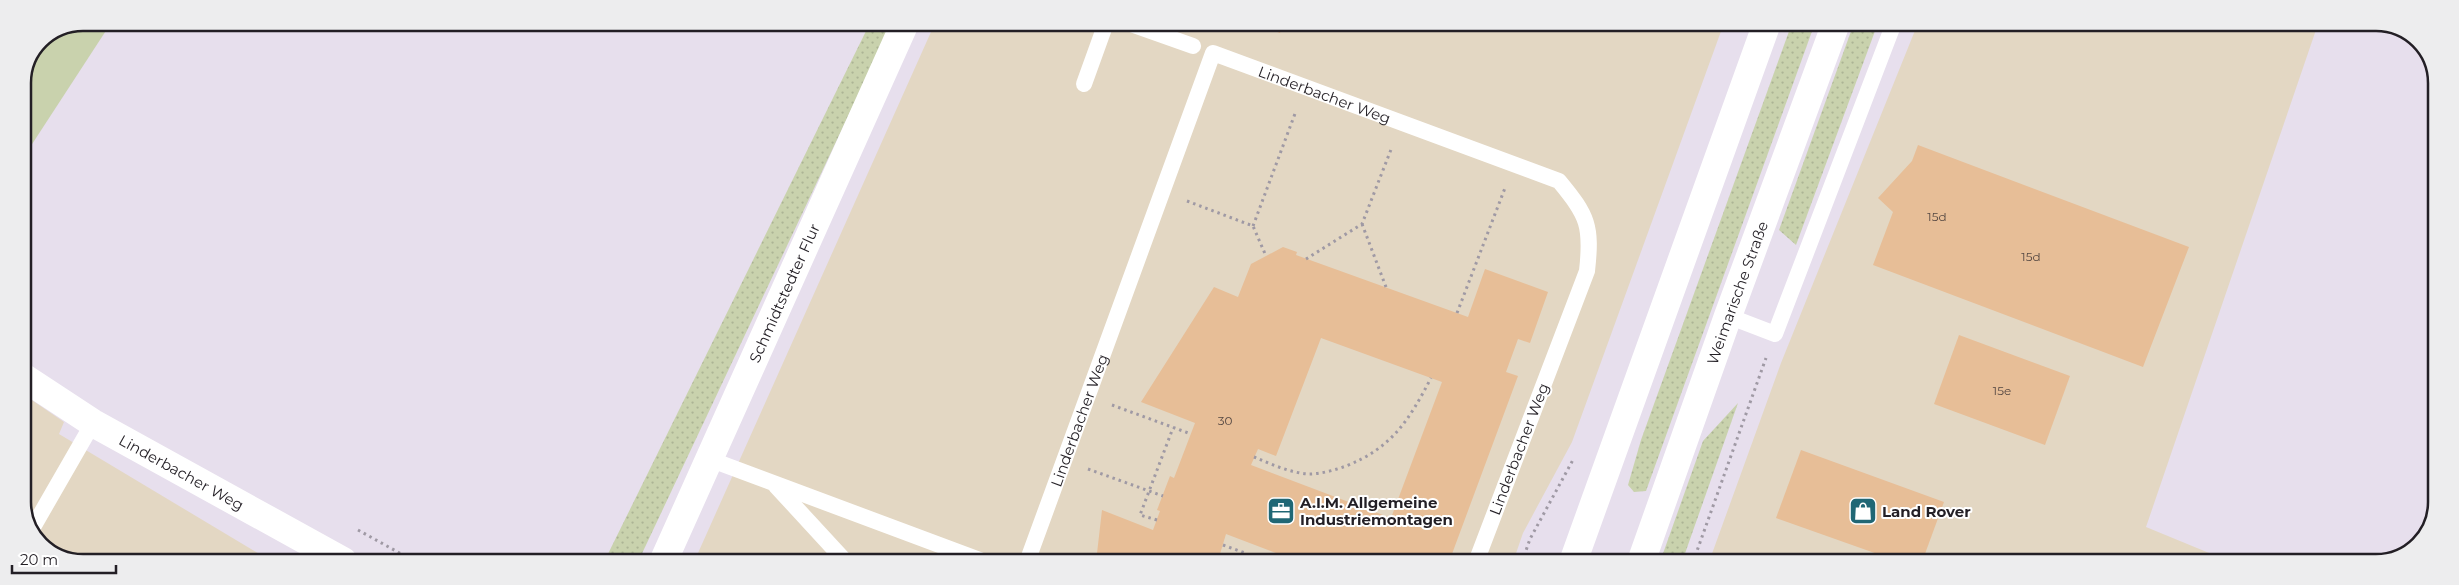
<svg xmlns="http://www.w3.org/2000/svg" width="2459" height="585" viewBox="0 0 2459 585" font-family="Montserrat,sans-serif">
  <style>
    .commercial { fill: #e3d7c3 }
    .grass { fill: url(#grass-dots) }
    .green { fill: #c9d2ad }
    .building { fill: #e7be97; fill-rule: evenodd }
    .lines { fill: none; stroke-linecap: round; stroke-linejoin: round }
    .path { stroke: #9f99a4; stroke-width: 3; stroke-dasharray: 2.5 4; stroke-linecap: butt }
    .lane { stroke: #fff; stroke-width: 16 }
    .street { stroke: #fff; stroke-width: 28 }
    .secondary { stroke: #fff; stroke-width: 28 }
    .labels { text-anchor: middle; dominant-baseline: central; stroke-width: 4; stroke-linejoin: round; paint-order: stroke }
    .number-label { font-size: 12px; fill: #544742 }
    .street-label { font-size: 15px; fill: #231f25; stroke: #fff }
    .poi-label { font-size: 15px; font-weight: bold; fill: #231f25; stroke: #fff; text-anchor: start }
    .rim { fill: none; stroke: #231f25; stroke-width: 2.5 }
  </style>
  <defs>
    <pattern id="grass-dots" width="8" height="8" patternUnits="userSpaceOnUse" patternTransform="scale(1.25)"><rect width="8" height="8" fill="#c9d2ad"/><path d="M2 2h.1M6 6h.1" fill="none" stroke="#acb495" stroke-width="1.8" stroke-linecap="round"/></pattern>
  </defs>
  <rect width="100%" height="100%" fill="#e7dfed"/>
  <!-- commercial -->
  <g class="commercial">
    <polygon points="935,23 1724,23 1572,442 1523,533 1513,562 694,562"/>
    <polygon points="1918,23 2318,24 2146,527 2231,562 1709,562 1781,363"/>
    <polygon points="23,394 64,422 59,434 271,561 71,561 38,542 23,509"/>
  </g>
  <!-- grass -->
  <g class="grass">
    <polygon points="870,23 892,23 638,562 604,562"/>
    <polygon points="1792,23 1815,23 1646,491 1634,492 1628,485 1641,440"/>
    <polygon points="1854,23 1878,23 1796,245 1779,230"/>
    <polygon points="1738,403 1682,562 1660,562 1703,441"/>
  </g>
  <!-- green -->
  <polygon class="green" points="84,23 111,23 23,158 23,83 41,40"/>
  <!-- building -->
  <g class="building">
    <polygon points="1255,23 1284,23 1280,33"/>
    <polygon points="1918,145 2189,247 2143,367 1873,265 1893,212 1878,198 1912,161"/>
    <path d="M1283,247L1297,252L1296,255L1468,317L1485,269L1548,292L1530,343L1518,339L1506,372L1518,376L1449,562H1300L1226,534L1220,554L1240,562H1096L1102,510L1153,530L1160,511L1157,510L1170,476L1174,478L1195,423L1141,402L1214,287L1238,297L1251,264ZM1321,338L1442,382L1391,518L1251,465L1258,449L1276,456Z"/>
    <polygon points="1959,335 2070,376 2045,445 1934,404"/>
    <polygon points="1801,450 1944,502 1922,562 1900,562 1776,518"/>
  </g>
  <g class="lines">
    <!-- path -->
    <g class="path">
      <polyline points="1187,201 1253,226 1266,256"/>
      <polyline points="1362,224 1386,287"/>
      <polyline points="1253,226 1296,111"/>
      <polyline points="1306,259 1362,224 1392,147"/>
      <polyline points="1457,313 1505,188"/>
      <polyline points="1112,405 1191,434"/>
      <path d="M1254,457C1271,464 1290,473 1309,474C1321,474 1335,470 1346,466C1392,448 1409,420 1431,378"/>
      <polyline points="1088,469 1163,496"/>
      <polyline points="1157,520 1140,515 1173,428"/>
      <polyline points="358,530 414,561"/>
      <polyline points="1223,545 1245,553 1249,562"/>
      <polyline points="1522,562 1530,539 1574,458"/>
      <polyline points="1693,562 1766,358"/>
    </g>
    <!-- lane -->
    <g class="lane">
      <polyline points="1128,23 1193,46"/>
      <polyline points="1084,84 1106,23"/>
      <polyline points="1728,316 1775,334 1894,23"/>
      <polyline points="709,459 985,562"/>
      <polyline points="776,486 846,562"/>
      <polyline points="32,529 93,423"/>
      <path id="s1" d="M1027,562L1213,53L1559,181C1588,216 1592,226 1587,271L1476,562"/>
    </g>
    <!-- street -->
    <g class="street">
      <path id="s2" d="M23,377L93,423L343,561"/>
      <path id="s3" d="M663,562L905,23"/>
    </g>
    <!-- secondary -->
    <g class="secondary">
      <polyline points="1573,562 1767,23"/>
      <path id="s4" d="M1641,562L1728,316L1836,23"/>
    </g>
  </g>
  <!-- icons -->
  <defs>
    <g id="office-square" transform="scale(1.4375)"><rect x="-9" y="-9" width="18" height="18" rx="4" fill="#206775" stroke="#fff"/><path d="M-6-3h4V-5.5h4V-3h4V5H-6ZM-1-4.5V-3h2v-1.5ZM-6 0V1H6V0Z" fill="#fff"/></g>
    <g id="shop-square" transform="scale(1.4375)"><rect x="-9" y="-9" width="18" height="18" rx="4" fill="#206775" stroke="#fff"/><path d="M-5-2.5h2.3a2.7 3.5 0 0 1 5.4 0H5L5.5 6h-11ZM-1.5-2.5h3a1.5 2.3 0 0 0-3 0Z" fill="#fff"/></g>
  </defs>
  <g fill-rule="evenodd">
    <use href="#office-square" x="1281" y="511"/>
    <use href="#shop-square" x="1863" y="511"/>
  </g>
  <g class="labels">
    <!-- number labels -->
    <g class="number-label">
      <text x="1937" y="216">15d</text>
      <text x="2031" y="256">15d</text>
      <text x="2002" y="390">15e</text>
      <text x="1225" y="420">30</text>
    </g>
    <!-- street labels -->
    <g class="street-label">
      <text stroke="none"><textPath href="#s1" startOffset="661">Linderbacher Weg</textPath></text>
      <text stroke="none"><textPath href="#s3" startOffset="295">Schmidtstedter Flur</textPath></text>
      <text stroke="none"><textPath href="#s4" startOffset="286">Weimarische Straße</textPath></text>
      <text stroke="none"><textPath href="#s1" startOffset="151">Linderbacher Weg</textPath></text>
      <text transform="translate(1519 449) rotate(-69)">Linderbacher Weg</text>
      <text stroke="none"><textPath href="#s2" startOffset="185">Linderbacher Weg</textPath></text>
    </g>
    <!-- poi labels -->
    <g class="poi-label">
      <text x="1300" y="502">A.I.M. Allgemeine<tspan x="1300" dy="17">Industriemontagen</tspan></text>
      <text x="1882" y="511">Land Rover</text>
    </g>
  </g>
  <!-- crop -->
  <path d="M0 0H2459V585H0ZM83 31H2376A52 52 0 0 1 2428 83V502A52 52 0 0 1 2376 554H83A52 52 0 0 1 31 502V83A52 52 0 0 1 83 31Z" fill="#ededee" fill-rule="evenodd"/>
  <path class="rim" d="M83 31H2376A52 52 0 0 1 2428 83V502A52 52 0 0 1 2376 554H83A52 52 0 0 1 31 502V83A52 52 0 0 1 83 31Z"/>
  <!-- scale -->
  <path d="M12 565v8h104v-8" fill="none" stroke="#231f25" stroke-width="2.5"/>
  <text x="20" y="565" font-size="15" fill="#231f25" stroke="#ffffff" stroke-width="4" paint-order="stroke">20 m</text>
</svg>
